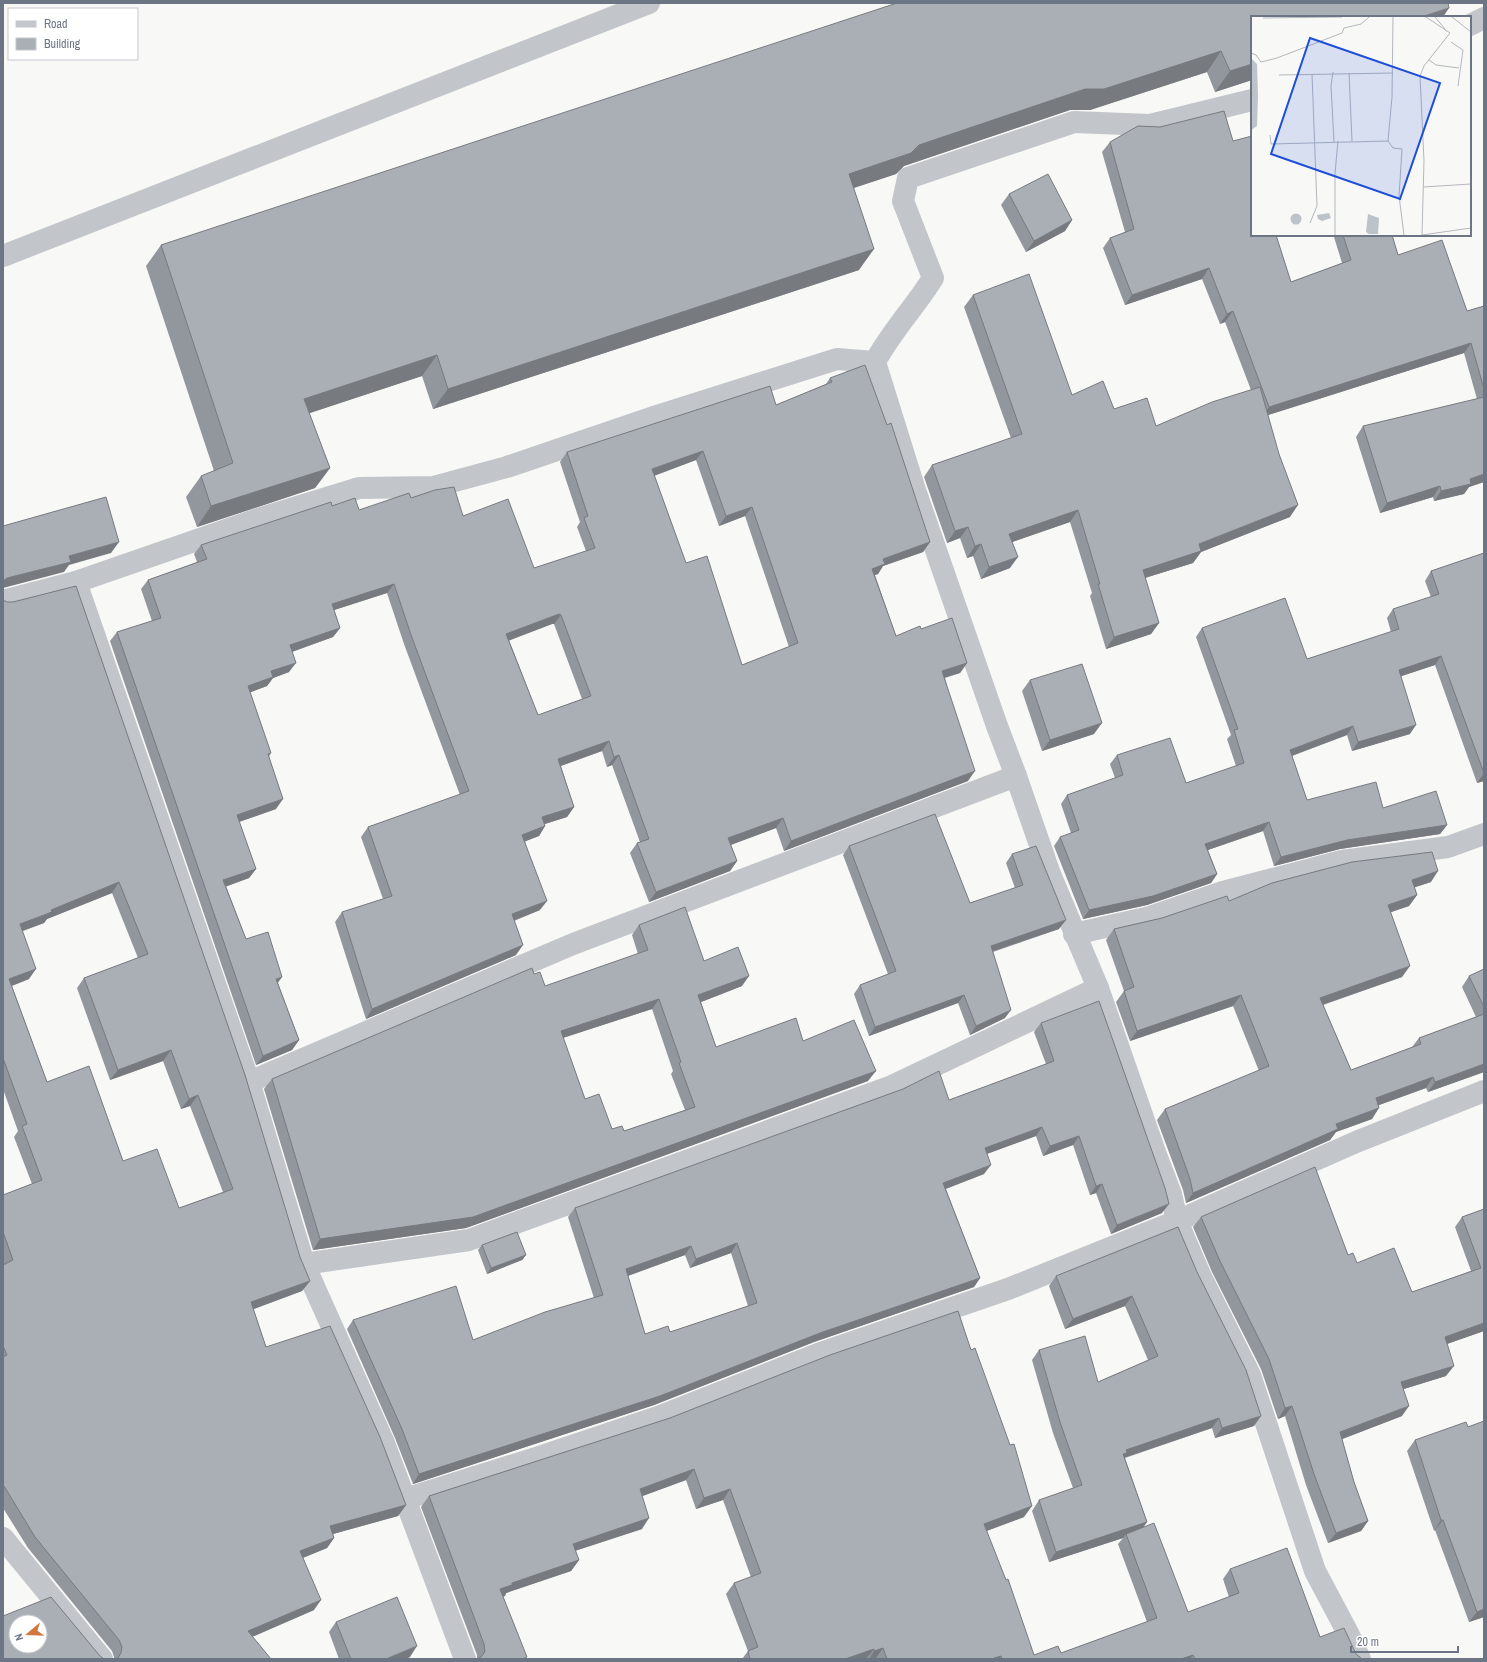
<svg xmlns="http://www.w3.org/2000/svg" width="1487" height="1662" viewBox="0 0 1487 1662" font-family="'Archivo Narrow',sans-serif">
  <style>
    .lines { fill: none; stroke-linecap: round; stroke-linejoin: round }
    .minor { stroke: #c2c5c9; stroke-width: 22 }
    .wall { fill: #92969d; fill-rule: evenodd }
    .shaded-wall { fill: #777a7f }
    .building { fill: #aaafb6; stroke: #777a7f; fill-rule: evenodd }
    .inset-road { fill: none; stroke: #b3b8be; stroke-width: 1 }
    .view { fill: #1d4ed8; fill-opacity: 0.15; stroke: #1d4ed8; stroke-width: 2 }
    .inset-edge { fill: none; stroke: #6b7584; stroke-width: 2 }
  </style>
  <rect width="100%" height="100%" fill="#f8f8f6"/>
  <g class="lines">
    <!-- minor -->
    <g class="minor">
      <polyline points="1470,25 1484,18"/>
      <path d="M1252,100L1150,125L1074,122L908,178L903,201L933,278C915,307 891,332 875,362L914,487L997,726L1016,776L1050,874L1098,988L1156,1155L1171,1194L1177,1221L1201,1277L1250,1375L1315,1571L1349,1635L1360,1659"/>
      <polyline points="3,256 649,3"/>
      <polyline points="76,582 249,1082 304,1264 384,1443 465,1659"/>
      <polyline points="3,601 76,582 258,519 359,488 433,487 507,467 654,417 837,359 875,362"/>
      <polyline points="1074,934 1150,917 1223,892 1342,861 1448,847 1484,834"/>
      <polyline points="249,1082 573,944 1016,776"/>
      <polyline points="304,1264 469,1240 892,1086 1098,988"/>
      <polyline points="405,1499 536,1458 658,1417 818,1354 1008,1289 1177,1221 1356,1142 1484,1091"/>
      <polyline points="3,1538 102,1659"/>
    </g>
  </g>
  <!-- wall -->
  <g class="wall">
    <polygon points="1252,17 1252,80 1215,92 1207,72 1090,110 1070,110 904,166 896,174 854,188 859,270 433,409 422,376 309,413 330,468 315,488 197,527 186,497 201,476 214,471 146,266 161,245"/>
    <polygon points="1110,142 1252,235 1291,282 1342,263 1334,237 1335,235 1392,235 1398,255 1467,311 1484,306 1484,482 1469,487 1464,494 1434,501 1433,497 1380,513 1356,437 1363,426 1477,399 1464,353 1268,415 1290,517 1201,552 1193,563 1145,578 1159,623 1151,634 1106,649 1090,596 1092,593 1070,522 1012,542 1010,568 981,579 973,556 967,558 960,538 947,543 924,477 932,465 1011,438 964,307 973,295 1072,395 1114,409 1156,426 1251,390 1225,322 1220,324 1202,279 1125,305 1103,248 1110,238 1125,232 1102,152"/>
    <polygon points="1009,194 1072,220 1065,231 1026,252 1001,205"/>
    <path d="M830,378L887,425L930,542L923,552L883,566L878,574L875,575L896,636L921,629L967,663L960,673L945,678L968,781L784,851L776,828L731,845L737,861L730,871L649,902L630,853L637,843L640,842L612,765L607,767L602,751L561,766L574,807L567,817L545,824V826L539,836L525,841L540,910L514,921L516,955L366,1019L335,922L342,912L383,899L361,837L368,827L460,795L404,644L387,593L334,610L340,628L333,637L292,652L289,672L273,678L267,686L250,692L271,753L269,757L276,809L239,822L256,869L249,878L226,886L246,939L278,983L299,1040L292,1050L256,1065L110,641L117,632L152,621L141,589L148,580L197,562L194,554L201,545L332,506L359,510L411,498L463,516L534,568L586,551L577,527L580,522L560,462L567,452L776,405L826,384ZM696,460L719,526L745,516L789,647L742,665L686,563L654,476ZM552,624H554L582,699L538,715L509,640Z"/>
    <polygon points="1484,553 1484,781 1477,783 1435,665 1401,676 1410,734 1352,751 1347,735 1292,756 1307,800 1383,808 1447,825 1440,834 1340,849 1274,866 1263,831 1208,850 1217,874 1211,883 1147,905 1083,919 1054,846 1060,837 1071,833 1061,804 1067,795 1115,778 1110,764 1117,755 1186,783 1236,766 1227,739 1231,735 1196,637 1202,628 1307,659 1391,632 1387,618 1393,609 1431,597 1425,581 1431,571"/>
    <path d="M3,600L310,1281L302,1291L253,1309L266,1347L406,1505L398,1516L333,1534L334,1538L327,1548L303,1558L314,1610L252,1637L114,1659V1657L112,1651L28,1548L3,1508V1195L32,1184L14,1137L18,1131L3,1089ZM112,893L138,958L84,978L77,988L110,1080L163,1061L181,1109L190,1106L223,1192L179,1208L123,1161L47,1082L12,986L29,979L22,931L44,923L47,919Z"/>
    <polygon points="1030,680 1094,734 1042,751 1022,691"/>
    <polygon points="849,846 970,903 1015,888 1006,863 1012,854 1059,929 993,952 1005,1018 970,1035 958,1003 869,1036 854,994 860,985 888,974 843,855"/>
    <polygon points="1431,882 1414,887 1417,895 1409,906 1390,912 1402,977 1323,1005 1351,1070 1412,1047 1419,1038 1476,1017 1462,987 1469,976 1484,969 1484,1072 1428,1092 1426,1088 1379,1105 1372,1119 1336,1132 1330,1140 1186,1203 1183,1190 1157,1120 1165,1109 1259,1071 1233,1006 1130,1041 1116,1002 1124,991 1106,940 1114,929 1162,918 1229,901"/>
    <path d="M639,925L704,961L742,986L701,1002L716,1047L803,1041L868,1081L466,1228L313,1250L264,1089L272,1079L534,974L545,986L638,954L632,935ZM652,1009L673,1071L671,1074L685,1110L624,1131L612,1129L585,1099L563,1038Z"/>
    <path d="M1041,1023L1162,1213L1111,1234L1096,1193L1090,1195L1073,1145L1043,1156L1036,1136L987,1154L984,1174L946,1189L980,1278L974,1287L814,1342L654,1405L413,1484L395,1438L347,1329L353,1320L473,1340L594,1298L568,1217L575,1208L949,1100L1046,1064L1034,1032ZM731,1253L748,1306L670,1332L645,1334L628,1276L685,1255L690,1268Z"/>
    <polygon points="1484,1209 1484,1331 1447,1344 1446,1376 1404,1389 1402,1416 1342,1439 1354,1482 1368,1521 1361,1531 1328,1543 1306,1485 1285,1416 1278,1419 1261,1369 1212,1272 1193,1227 1201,1217 1348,1255 1357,1263 1412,1292 1471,1271 1455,1227 1462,1217"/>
    <polygon points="1178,1227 1254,1426 1215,1438 1212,1428 1125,1458 1147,1522 1143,1527 1188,1612 1229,1597 1223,1579 1230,1569 1320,1637 1356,1654 1362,1659 876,1659 876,1658 874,1659 742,1659 748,1651 726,1594 734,1583 751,1577 723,1500 696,1509 686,1480 642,1496 642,1529 575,1551 579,1560 571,1571 506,1593 505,1596 503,1596 525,1659 477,1659 477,1655 421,1507 429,1496 670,1418 1024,1517 986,1531 1034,1655 1061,1653 1147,1622 1118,1544 1123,1538 1049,1562 1032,1511 1039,1500 1073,1488 1053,1433 1032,1360 1039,1350 1098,1382 1148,1360 1125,1306 1065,1329 1049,1286 1056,1276"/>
    <polygon points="482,1245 526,1255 522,1260 487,1274 478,1250"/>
    <polygon points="1468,1427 1484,1617 1469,1622 1435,1530 1434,1531 1407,1451 1415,1440"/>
    <polygon points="336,1622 410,1657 405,1659 339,1659 329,1632"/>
  </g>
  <!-- shaded-wall -->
  <g class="shaded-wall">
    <polygon points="1449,8 1443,17 1421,17"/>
    <polygon points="1221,51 1207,72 1090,110 1070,110 904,166 896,174 835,194 849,174 919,145 1085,89"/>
    <polygon points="1252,64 1252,80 1215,92 1230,71"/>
    <polygon points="1072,220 1065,231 1026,252 1034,241"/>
    <polygon points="874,249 859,270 433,409 448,389"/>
    <polygon points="1209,268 1202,279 1125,305 1132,295"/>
    <polygon points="1233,311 1225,322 1220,324 1227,314"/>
    <polygon points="1471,343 1464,353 1262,417 1269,407"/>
    <polygon points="437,355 422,376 289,420 304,399"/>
    <polygon points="703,451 696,460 645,479 652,469"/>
    <polygon points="330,468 315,488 197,527 211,506"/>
    <polygon points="1484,474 1484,482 1469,487 1464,494 1434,501 1441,491 1470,479"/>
    <polygon points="1440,486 1433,497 1380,513 1387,503"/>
    <polygon points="1298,505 1290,517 1201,552 1193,563 1135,581 1143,570 1199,544"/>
    <polygon points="752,507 745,516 719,526 726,516"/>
    <polygon points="1078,510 1070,522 1001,546 1009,534"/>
    <polygon points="968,527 960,538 947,543 955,531"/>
    <polygon points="119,542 111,553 69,565 64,572 3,588 3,581 7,578 69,556"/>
    <polygon points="930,542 923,552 883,566 878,574 866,578 872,569 883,559"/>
    <polygon points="981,544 973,556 967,558 975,546"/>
    <polygon points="1018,557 1010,568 981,579 989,567"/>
    <polygon points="394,584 387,593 325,613 332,604"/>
    <polygon points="559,614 561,615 554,624 552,624 500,644 506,634"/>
    <polygon points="1159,623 1151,634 1106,649 1114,637"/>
    <polygon points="340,628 333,637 283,655 290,645"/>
    <polygon points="1441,656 1435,665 1393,679 1399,670"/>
    <polygon points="296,663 289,672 273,678 267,686 241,696 248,686 271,671"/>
    <polygon points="967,663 960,673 936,680 942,671"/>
    <polygon points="1102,723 1094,734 1042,751 1050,740"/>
    <polygon points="1416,725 1410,734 1352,751 1358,742"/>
    <polygon points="1353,726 1347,735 1283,759 1290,750"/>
    <polygon points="609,741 602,751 552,769 558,759"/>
    <polygon points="619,755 612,765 607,767 614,757"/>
    <polygon points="975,771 968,781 784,851 791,841"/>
    <polygon points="1484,773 1484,781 1477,783"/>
    <polygon points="283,799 276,809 230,825 237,815"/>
    <polygon points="574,807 567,817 535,827 542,817"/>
    <polygon points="783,818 776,828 722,848 728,838"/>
    <polygon points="1269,822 1263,831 1199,853 1205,844"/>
    <polygon points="1447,825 1440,834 1340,849 1274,866 1281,857 1347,840"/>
    <polygon points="545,826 539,836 516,845 522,835"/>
    <polygon points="737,861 730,871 649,902 656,892"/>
    <polygon points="256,869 249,878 217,890 223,880"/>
    <polygon points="1438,871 1431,882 1404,891 1412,880"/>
    <polygon points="1217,874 1211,883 1147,905 1083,919 1089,910"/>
    <polygon points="119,882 112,893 47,919 44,923 12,935 20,924 51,910"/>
    <polygon points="1417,895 1409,906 1380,916 1388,905"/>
    <polygon points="547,901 540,910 505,924 512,914"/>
    <polygon points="1066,920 1059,929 984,954 991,946"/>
    <polygon points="523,945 516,955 366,1019 372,1009"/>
    <polygon points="1410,966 1402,977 1313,1008 1320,998"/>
    <polygon points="36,969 29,979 3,989 9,979"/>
    <polygon points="749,976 742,986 691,1006 698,995"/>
    <polygon points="282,977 275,987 276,979"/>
    <polygon points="964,995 958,1003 869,1036 875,1027"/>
    <polygon points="1241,995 1233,1006 1130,1041 1137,1031"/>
    <polygon points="659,999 652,1009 553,1041 561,1031"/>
    <polygon points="1011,1010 1005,1018 970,1035 976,1026"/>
    <polygon points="299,1040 292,1050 256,1065 263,1056"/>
    <polygon points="171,1050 163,1061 110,1080 118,1070"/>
    <polygon points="1484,1064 1484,1072 1428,1092 1435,1082"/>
    <polygon points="876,1071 868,1081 466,1228 313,1250 320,1239"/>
    <polygon points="1433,1077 1426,1088 1368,1109 1376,1098"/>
    <polygon points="198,1095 190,1106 181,1109 189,1099"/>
    <polygon points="1379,1108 1372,1119 1336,1132 1330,1140 1186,1203 1193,1193 1336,1124"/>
    <polygon points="1042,1127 1036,1136 978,1157 985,1148"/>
    <polygon points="1079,1136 1073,1145 1043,1156 1050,1146"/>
    <polygon points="991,1165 984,1174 937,1192 943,1183"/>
    <polygon points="1102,1184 1096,1193 1090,1195 1096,1186"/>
    <polygon points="1169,1204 1162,1213 1111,1234 1117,1225"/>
    <polygon points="737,1243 731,1253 690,1268 696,1259"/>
    <polygon points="691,1246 685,1255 619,1279 626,1269"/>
    <polygon points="526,1255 522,1260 487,1274 491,1268"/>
    <polygon points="980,1278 974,1287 814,1342 654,1405 413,1484 419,1474 820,1333"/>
    <polygon points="310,1281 302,1291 243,1313 251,1302"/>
    <polygon points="1132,1296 1125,1306 1065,1329 1073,1319"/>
    <polygon points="1484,1323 1484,1331 1438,1347 1445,1337"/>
    <polygon points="1454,1366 1446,1376 1394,1392 1401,1382"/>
    <polygon points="1292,1406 1285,1416 1278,1419 1285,1408"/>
    <polygon points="1409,1406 1402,1416 1332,1443 1340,1432"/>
    <polygon points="1261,1416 1254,1426 1215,1438 1222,1428"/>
    <polygon points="1219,1418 1212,1428 1123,1458 1120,1463 1126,1450"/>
    <polygon points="694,1469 686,1480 632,1500 640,1489"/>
    <polygon points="730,1489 723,1500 696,1509 704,1498"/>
    <polygon points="406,1505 398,1516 322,1537 330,1526"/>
    <polygon points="1032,1506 1024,1517 976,1535 984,1524"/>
    <polygon points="649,1518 642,1529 565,1554 573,1544"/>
    <polygon points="1441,1520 1443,1520 1435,1530 1434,1531"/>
    <polygon points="1368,1521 1361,1531 1328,1543 1336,1533"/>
    <polygon points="1147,1522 1140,1532 1126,1534 1123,1538 1049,1562 1056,1552"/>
    <polygon points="334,1538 327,1548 292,1562 300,1551"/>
    <polygon points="579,1560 571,1571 506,1593 505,1596 493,1600 500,1589 512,1583"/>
    <polygon points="321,1600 314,1610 240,1642 248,1631"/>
    <polygon points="1484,1609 1484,1617 1469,1622 1477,1612"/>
    <polygon points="417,1646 410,1657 405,1659 386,1659"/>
    <polygon points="883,1648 876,1658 869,1659 874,1651"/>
    <polygon points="874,1649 866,1659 845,1659"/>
    <polygon points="1193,1655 1190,1659 1181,1659"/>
    <polygon points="1001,1656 999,1659 991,1659"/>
  </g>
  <!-- building -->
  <g class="building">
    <polygon points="897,3 1448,3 1449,8 1421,17 1252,17 1252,64 1230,71 1221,51 1104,89 1085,89 919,145 911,153 849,174 874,249 448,389 437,355 304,399 330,468 211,506 201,476 233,463 161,245"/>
    <polygon points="1224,111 1233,141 1252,136 1252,235 1276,235 1291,282 1351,260 1343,235 1392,235 1398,255 1442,240 1467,311 1484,306 1484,389 1471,343 1269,407 1233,311 1227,314 1209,268 1132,295 1110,238 1134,229 1110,142 1138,126 1160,127"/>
    <polygon points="1048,174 1072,220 1034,241 1009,194"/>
    <polygon points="1029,274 1072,395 1103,381 1114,409 1147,398 1156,426 1212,402 1260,387 1279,454 1298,505 1199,544 1201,551 1143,570 1159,623 1114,637 1098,584 1100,584 1078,510 1009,534 1018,557 989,567 981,544 975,546 968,527 955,531 932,465 1022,434 973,295"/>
    <path d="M865,365L887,425L891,423L930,542L883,559L885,564L872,569L896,636L920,626L921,629L952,618L967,663L942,671L975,771L791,841L783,818L728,838L737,861L656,892L637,843L649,839L619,755L614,757L609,741L558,759L574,807L542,817L545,826L522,835L547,901L512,914L523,945L372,1009L342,912L392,896L368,827L469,791L411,635L394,584L332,604L340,628L290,645L296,663L271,671L273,677L248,686L271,753L268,754L283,799L237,815L256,869L223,880L246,939L268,932L282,977L276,979L299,1040L263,1056L117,632L161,618L148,580L207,559L201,545L331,502L332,506L355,498L359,510L409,493L411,498L435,490L454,487L463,516L508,499L534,568L595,548L584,518L588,516L567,452L770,386L776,405L832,382L830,378ZM703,451L726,516L752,507L798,643L742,665L707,556L686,563L652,469ZM559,614L561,615L591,696L538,715L506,634Z"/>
    <polygon points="1484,397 1484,474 1470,479 1471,484 1441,491 1440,486 1387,503 1363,426"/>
    <polygon points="106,497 119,542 69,556 71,562 7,578 3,581 3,526"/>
    <polygon points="1484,553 1484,773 1441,656 1399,670 1416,725 1358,742 1353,726 1290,750 1307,800 1376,782 1383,808 1436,791 1447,825 1347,840 1281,857 1269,822 1205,844 1217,874 1153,896 1089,910 1060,837 1079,830 1067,795 1123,775 1117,755 1170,738 1186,783 1244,763 1234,730 1238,729 1202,628 1285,598 1307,659 1399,629 1393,609 1439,594 1431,571"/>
    <path d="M76,586L245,1075L300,1257L310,1281L251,1302L266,1347L330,1326L380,1437L406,1505L330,1526L334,1538L300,1551L321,1600L248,1631L271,1659H115L118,1658L121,1653L122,1647L119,1640L35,1537L4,1486L3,1487V1357L7,1355L3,1346V1265L13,1260L3,1232V1195L42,1180L22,1126L27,1124L3,1058V600L7,602H13ZM119,882L148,954L84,978L118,1070L171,1050L189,1099L198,1095L233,1189L179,1208L157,1149L123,1161L89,1066L47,1082L9,979L36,969L20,924L52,912L51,910Z"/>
    <polygon points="1082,664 1102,723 1050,740 1030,680"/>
    <polygon points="935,814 970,903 1023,885 1012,854 1036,846 1066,920 991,946 1011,1010 976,1026 964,995 875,1027 860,985 896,971 849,846"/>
    <polygon points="1432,852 1438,871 1412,880 1417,895 1388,905 1410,966 1320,998 1351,1070 1421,1044 1419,1038 1484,1014 1484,1064 1435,1082 1433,1077 1376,1098 1379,1108 1336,1124 1338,1129 1193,1193 1190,1179 1165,1109 1269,1066 1241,995 1137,1031 1124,991 1134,987 1114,929 1162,918 1227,896 1229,901 1272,883 1352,862"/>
    <path d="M685,907L704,961L738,947L749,976L698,995L716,1047L796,1018L803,1041L854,1020L876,1071L473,1217L320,1239L272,1079L532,968L534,974L540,972L545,986L648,950L639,925ZM659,999L681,1062L679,1063L695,1107L624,1131L622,1126L612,1129L599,1094L585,1099L561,1031Z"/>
    <polygon points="1484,969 1484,1007 1469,976"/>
    <path d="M1099,1001L1165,1188L1169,1204L1117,1225L1102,1184L1096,1186L1079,1136L1050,1146L1042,1127L985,1148L991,1165L943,1183L980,1278L820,1333L660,1396L419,1474L402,1429L353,1320L456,1286L473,1340L545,1312L603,1295L575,1208L903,1089L939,1071L949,1100L1054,1061L1041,1023ZM737,1243L757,1303L670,1332L668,1326L645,1334L626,1269L691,1246L696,1259Z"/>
    <polygon points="1315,1167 1348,1255 1353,1253 1357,1263 1394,1248 1412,1292 1481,1268 1462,1217 1484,1209 1484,1323 1445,1337 1454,1366 1401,1382 1409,1406 1340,1432 1354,1482 1368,1521 1336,1533 1314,1474 1292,1406 1285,1408 1269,1359 1220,1261 1201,1217"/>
    <polygon points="1178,1227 1197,1272 1246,1370 1261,1416 1222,1428 1219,1418 1126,1450 1127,1453 1123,1454 1147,1522 1056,1552 1039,1500 1082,1485 1060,1422 1039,1350 1085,1336 1098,1382 1158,1356 1132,1296 1073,1319 1056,1276"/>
    <polygon points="517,1232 526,1255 491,1268 482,1245"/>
    <polygon points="958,1311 971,1350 975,1348 1010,1445 1014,1444 1032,1506 984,1524 1006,1580 1008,1579 1034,1655 1058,1646 1061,1653 1157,1618 1126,1534 1154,1523 1188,1612 1239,1593 1230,1569 1287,1548 1320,1637 1344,1628 1356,1654 1362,1659 1195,1659 1193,1655 1181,1659 1002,1659 1001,1656 991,1659 887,1659 883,1648 874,1651 874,1649 845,1659 750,1659 748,1651 758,1647 734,1583 761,1573 730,1489 704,1498 694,1469 640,1489 649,1518 573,1544 579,1560 512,1583 512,1585 500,1589 527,1657 522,1659 478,1659 482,1656 485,1651 484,1644 429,1496 670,1418 830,1355"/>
    <polygon points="1484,1421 1484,1609 1477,1612 1443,1520 1441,1520 1415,1440 1466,1422 1468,1427"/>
    <path d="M51,1597L100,1656L104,1659H3V1616ZM16,1622H40V1646H16Z"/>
    <polygon points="397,1597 417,1646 386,1659 351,1659 336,1622"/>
  </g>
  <!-- overview -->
  <g transform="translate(1251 16)">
    <rect width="220" height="220" fill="#f8f8f6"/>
    <path d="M0,42L6,48L7,80L6,110L0,114ZM78,197L80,202L71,205L67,203L66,199ZM39.5 203a5.5 5.5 0 1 1 11 0a5.5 5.5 0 1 1-11 0ZM117,198L128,202L127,218H118L115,216Z" fill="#bcc3c9"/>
    <path class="inset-road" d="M142,1L141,81L137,125L142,132L151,133L148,180L153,219M175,1L199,17L173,50L169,60L173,145L171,219L220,212M184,1L194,13M201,1L220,16M12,2L91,1M200,26L212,34L207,70M0,37L5,39L10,46L26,42L91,17L93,12L110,8L118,1M178,44L185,49L208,52M82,56L80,70L83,126M98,57L101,125M28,59L142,57M19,119L20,128L137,125M172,171L220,168V171M59,207L66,190L61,58M84,219V157L87,125"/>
    <path class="view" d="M59,22L189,67L149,183L20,138Z"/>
    <rect width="220" height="220" class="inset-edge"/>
  </g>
  <!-- border -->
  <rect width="1487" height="1662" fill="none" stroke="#6b7584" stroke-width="8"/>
  <!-- legend -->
  <rect x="8" y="8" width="130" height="52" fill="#ffffff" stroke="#c4c8ce"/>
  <rect x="16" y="21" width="20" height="6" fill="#c2c5c9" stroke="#c4c8ce"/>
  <text x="44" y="28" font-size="12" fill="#6b7584">Road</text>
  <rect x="16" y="38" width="20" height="12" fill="#aaafb6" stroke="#c4c8ce"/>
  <text x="44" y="48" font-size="12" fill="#6b7584">Building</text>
  <!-- north arrow -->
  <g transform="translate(28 1634) rotate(251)"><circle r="19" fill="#ffffff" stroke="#c4c8ce"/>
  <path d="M0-3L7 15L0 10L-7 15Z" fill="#d0783f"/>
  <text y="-6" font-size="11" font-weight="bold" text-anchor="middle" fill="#6b7584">N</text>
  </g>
  <!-- scale -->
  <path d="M1351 1646v6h107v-6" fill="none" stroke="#6b7584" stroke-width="2"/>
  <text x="1357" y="1646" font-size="12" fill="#6b7584" stroke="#ffffff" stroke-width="3" paint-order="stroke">20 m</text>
</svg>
